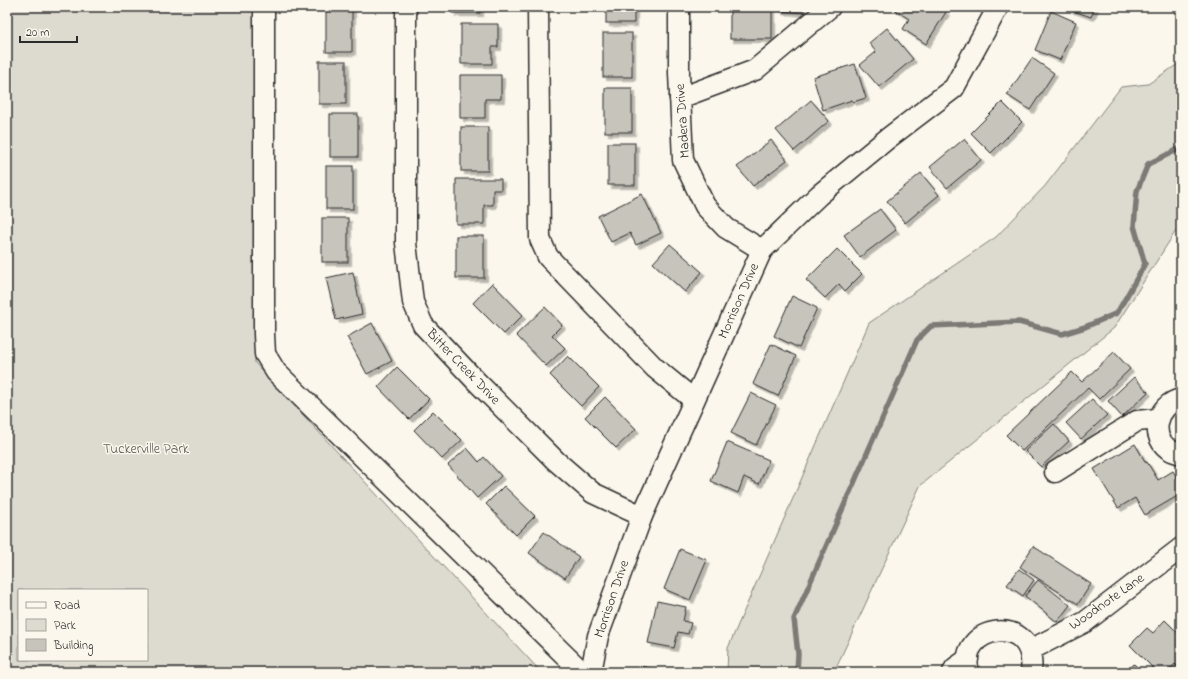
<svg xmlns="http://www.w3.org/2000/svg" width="1188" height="679" viewBox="0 0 1188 679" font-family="'Indie Flower',sans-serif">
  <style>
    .green { fill: #dddad0; stroke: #84827e; fill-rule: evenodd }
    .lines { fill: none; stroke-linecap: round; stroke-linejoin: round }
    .stream { stroke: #7b7a75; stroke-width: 5.5 }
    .building { fill: #c7c4bc; stroke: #2b2b2b; filter: url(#shadow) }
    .minor-casing { stroke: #2b2b2b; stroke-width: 23 }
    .minor { stroke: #fbf7ec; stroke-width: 20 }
    .labels { text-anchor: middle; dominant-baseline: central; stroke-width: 3; stroke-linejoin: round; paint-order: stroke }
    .street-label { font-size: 14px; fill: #2b2b2b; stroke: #fbf7ec }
    .park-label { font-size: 14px; fill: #585754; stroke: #fbf7ec }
  </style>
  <defs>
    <filter id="shadow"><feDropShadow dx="3.5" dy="3.5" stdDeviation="0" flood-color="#0004"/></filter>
  </defs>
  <rect width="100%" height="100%" fill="#fbf7ec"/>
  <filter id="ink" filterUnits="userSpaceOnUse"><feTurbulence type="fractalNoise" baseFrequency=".025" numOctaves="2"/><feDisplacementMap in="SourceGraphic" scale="8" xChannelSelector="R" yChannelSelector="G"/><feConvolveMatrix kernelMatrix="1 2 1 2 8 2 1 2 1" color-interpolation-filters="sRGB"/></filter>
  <g filter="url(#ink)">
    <!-- green -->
    <g class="green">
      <path d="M7,7H255V363L541,672H7ZM19,590H147V660H19Z"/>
      <polygon points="1181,62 1181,223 1114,328 920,486 834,672 727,672 728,648 869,323 996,237 1045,186 1121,87 1148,84"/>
    </g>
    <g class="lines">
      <!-- stream -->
      <polyline class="stream" points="797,672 798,654 794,619 917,340 931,326 1019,322 1062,334 1085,327 1117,313 1145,264 1134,226 1137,191 1148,164 1181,148"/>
    </g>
    <!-- building -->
    <g class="building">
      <rect x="326" y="7" width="26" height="45"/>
      <rect x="452" y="7" width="28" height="6"/>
      <rect x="606" y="7" width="28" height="16"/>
      <rect x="730" y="7" width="42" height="32"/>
      <polygon points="779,7 804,7 804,13 779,11"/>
      <polygon points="897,7 939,7 946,12 926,44 903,29 909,19 895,10"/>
      <polygon points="1069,7 1095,7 1091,17 1068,9"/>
      <polygon points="1051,11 1076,22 1060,60 1035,50"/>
      <polygon points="461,24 498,24 498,47 492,47 492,64 461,64"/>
      <polygon points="887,28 913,59 879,87 860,65 876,52 869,43"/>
      <rect x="603" y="33" width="29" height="44"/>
      <polygon points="1032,58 1054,73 1030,110 1007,95"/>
      <rect x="319" y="61" width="27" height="43"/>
      <polygon points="855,64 866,98 853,102 852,100 823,110 813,77"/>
      <polygon points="460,75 501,75 501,99 485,99 485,118 460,118"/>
      <rect x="605" y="88" width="27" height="44"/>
      <polygon points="811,100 829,121 794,151 776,130"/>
      <polygon points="1002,102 1022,122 991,153 971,133"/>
      <rect x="330" y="114" width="28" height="43"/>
      <rect x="461" y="127" width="27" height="44"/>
      <polygon points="964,139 981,160 947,188 930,167"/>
      <polygon points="771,140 787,160 753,186 737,167"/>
      <rect x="608" y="143" width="27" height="42"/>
      <rect x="326" y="166" width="27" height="43"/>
      <polygon points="921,173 939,195 905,223 887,201"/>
      <polygon points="456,179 501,179 501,190 493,190 493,205 484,205 484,224 456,224"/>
      <polygon points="642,194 661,233 636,245 630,233 611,242 598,216"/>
      <polygon points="880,209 896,230 860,257 844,235"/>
      <rect x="322" y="218" width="26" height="44"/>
      <rect x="456" y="236" width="28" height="42"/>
      <polygon points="670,244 702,272 685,292 653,263"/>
      <polygon points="837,249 862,274 845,291 839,284 825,298 806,280"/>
      <polygon points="353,272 362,314 336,320 326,278"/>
      <polygon points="492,283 523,315 504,334 473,303"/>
      <polygon points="792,296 817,308 799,348 774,336"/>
      <polygon points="545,307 562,325 552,335 565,348 546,366 516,335"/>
      <polygon points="372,323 392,361 367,374 347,337"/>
      <polygon points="771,344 796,356 778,396 753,384"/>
      <polygon points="1114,352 1130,369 1099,399 1088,388 1022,451 1006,435 1072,372 1082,382"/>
      <polygon points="568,356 599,387 581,406 550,375"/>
      <polygon points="397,367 429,399 409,419 378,387"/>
      <polygon points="1134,377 1148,392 1122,417 1108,401"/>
      <polygon points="751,393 776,405 756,445 731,433"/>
      <polygon points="605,397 636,429 616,448 585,417"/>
      <polygon points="1092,399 1107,415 1081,439 1066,423"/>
      <polygon points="433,411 462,440 442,459 414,430"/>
      <polygon points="1054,424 1069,441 1041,467 1025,451"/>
      <polygon points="727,442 769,460 759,484 744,477 738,493 711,481"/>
      <polygon points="1135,444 1146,463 1147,462 1158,480 1173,471 1181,484 1181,494 1145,515 1135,498 1118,508 1094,469"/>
      <polygon points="467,448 479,462 484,457 501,476 477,498 448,465"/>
      <polygon points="504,486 535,516 516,535 486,504"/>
      <polygon points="544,532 579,557 565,578 529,553"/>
      <polygon points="1033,546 1091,584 1078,604 1020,567"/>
      <polygon points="680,549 707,560 690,600 664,589"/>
      <polygon points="1019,569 1034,580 1023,596 1007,585"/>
      <polygon points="1038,580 1070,605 1057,622 1025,596"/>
      <polygon points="657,601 686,607 683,621 691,623 688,634 678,632 674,648 648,643"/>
      <polygon points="1165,620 1181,636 1181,670 1175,664 1167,672 1157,672 1130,645 1147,628 1153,633"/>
      <polygon points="1134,664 1142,672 1126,672"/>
      <polygon points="640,666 668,672 639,672"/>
    </g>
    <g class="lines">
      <!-- minor casing -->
      <g class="minor-casing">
        <g id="minor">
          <polyline points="264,7 264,334 265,354 276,372 582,672"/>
          <polyline points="406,7 406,243 413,302 423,325 475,380 556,461 593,493 642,516"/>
          <polyline points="538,7 540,239 548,257 655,368 694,400"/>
          <polyline points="679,7 679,73 683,160 705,206 726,228 762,250"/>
          <polyline points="680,98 755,70 830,7"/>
          <path d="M1181,399C1156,404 1148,439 1172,451C1175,452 1178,453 1181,454"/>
          <polyline points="1055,472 1137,421 1158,419"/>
          <polyline points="1030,650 1085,622 1181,548"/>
          <polyline points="591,672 598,636 642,516 762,250 819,195 887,139 954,88 998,7"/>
          <polyline points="953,672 955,668 968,659"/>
          <path d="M969,672C955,625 1038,611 1031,672"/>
        </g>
      </g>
      <!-- minor -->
      <use href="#minor" class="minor"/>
    </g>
  </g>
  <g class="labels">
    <!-- street labels -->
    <g class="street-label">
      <text transform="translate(683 121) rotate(-94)">Madera Drive</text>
      <text transform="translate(739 301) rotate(-66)">Morrison Drive</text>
      <text transform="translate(463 367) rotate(46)">Bitter Creek Drive</text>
      <text transform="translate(612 599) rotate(-71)">Morrison Drive</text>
      <text transform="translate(1107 602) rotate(-35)">Woodnote Lane</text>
    </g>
    <!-- park labels -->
    <g class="park-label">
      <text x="146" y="449">Tuckerville Park</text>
    </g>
  </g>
  <!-- margin -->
  <rect width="1188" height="679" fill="none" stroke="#fbf7ec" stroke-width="24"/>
  <rect x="12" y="12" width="1164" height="655" fill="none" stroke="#2b2b2b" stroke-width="1.5" filter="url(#ink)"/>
  <!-- legend -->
  <rect x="18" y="589" width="130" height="72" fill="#fbf7ec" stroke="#a8a59f"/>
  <rect x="26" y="602" width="20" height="6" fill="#fbf7ec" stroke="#a8a59f"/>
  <text x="54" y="609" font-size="12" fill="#2b2b2b">Road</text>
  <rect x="26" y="619" width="20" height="12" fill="#dddad0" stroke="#a8a59f"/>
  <text x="54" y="629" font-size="12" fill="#2b2b2b">Park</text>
  <rect x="26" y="639" width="20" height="12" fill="#c7c4bc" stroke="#a8a59f"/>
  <text x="54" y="649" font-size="12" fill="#2b2b2b">Building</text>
  <!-- scale -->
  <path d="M20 36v6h57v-6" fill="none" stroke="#2b2b2b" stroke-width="2"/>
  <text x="26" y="36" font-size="12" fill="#2b2b2b" stroke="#fbf7ec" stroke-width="3" paint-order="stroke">20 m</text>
</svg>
